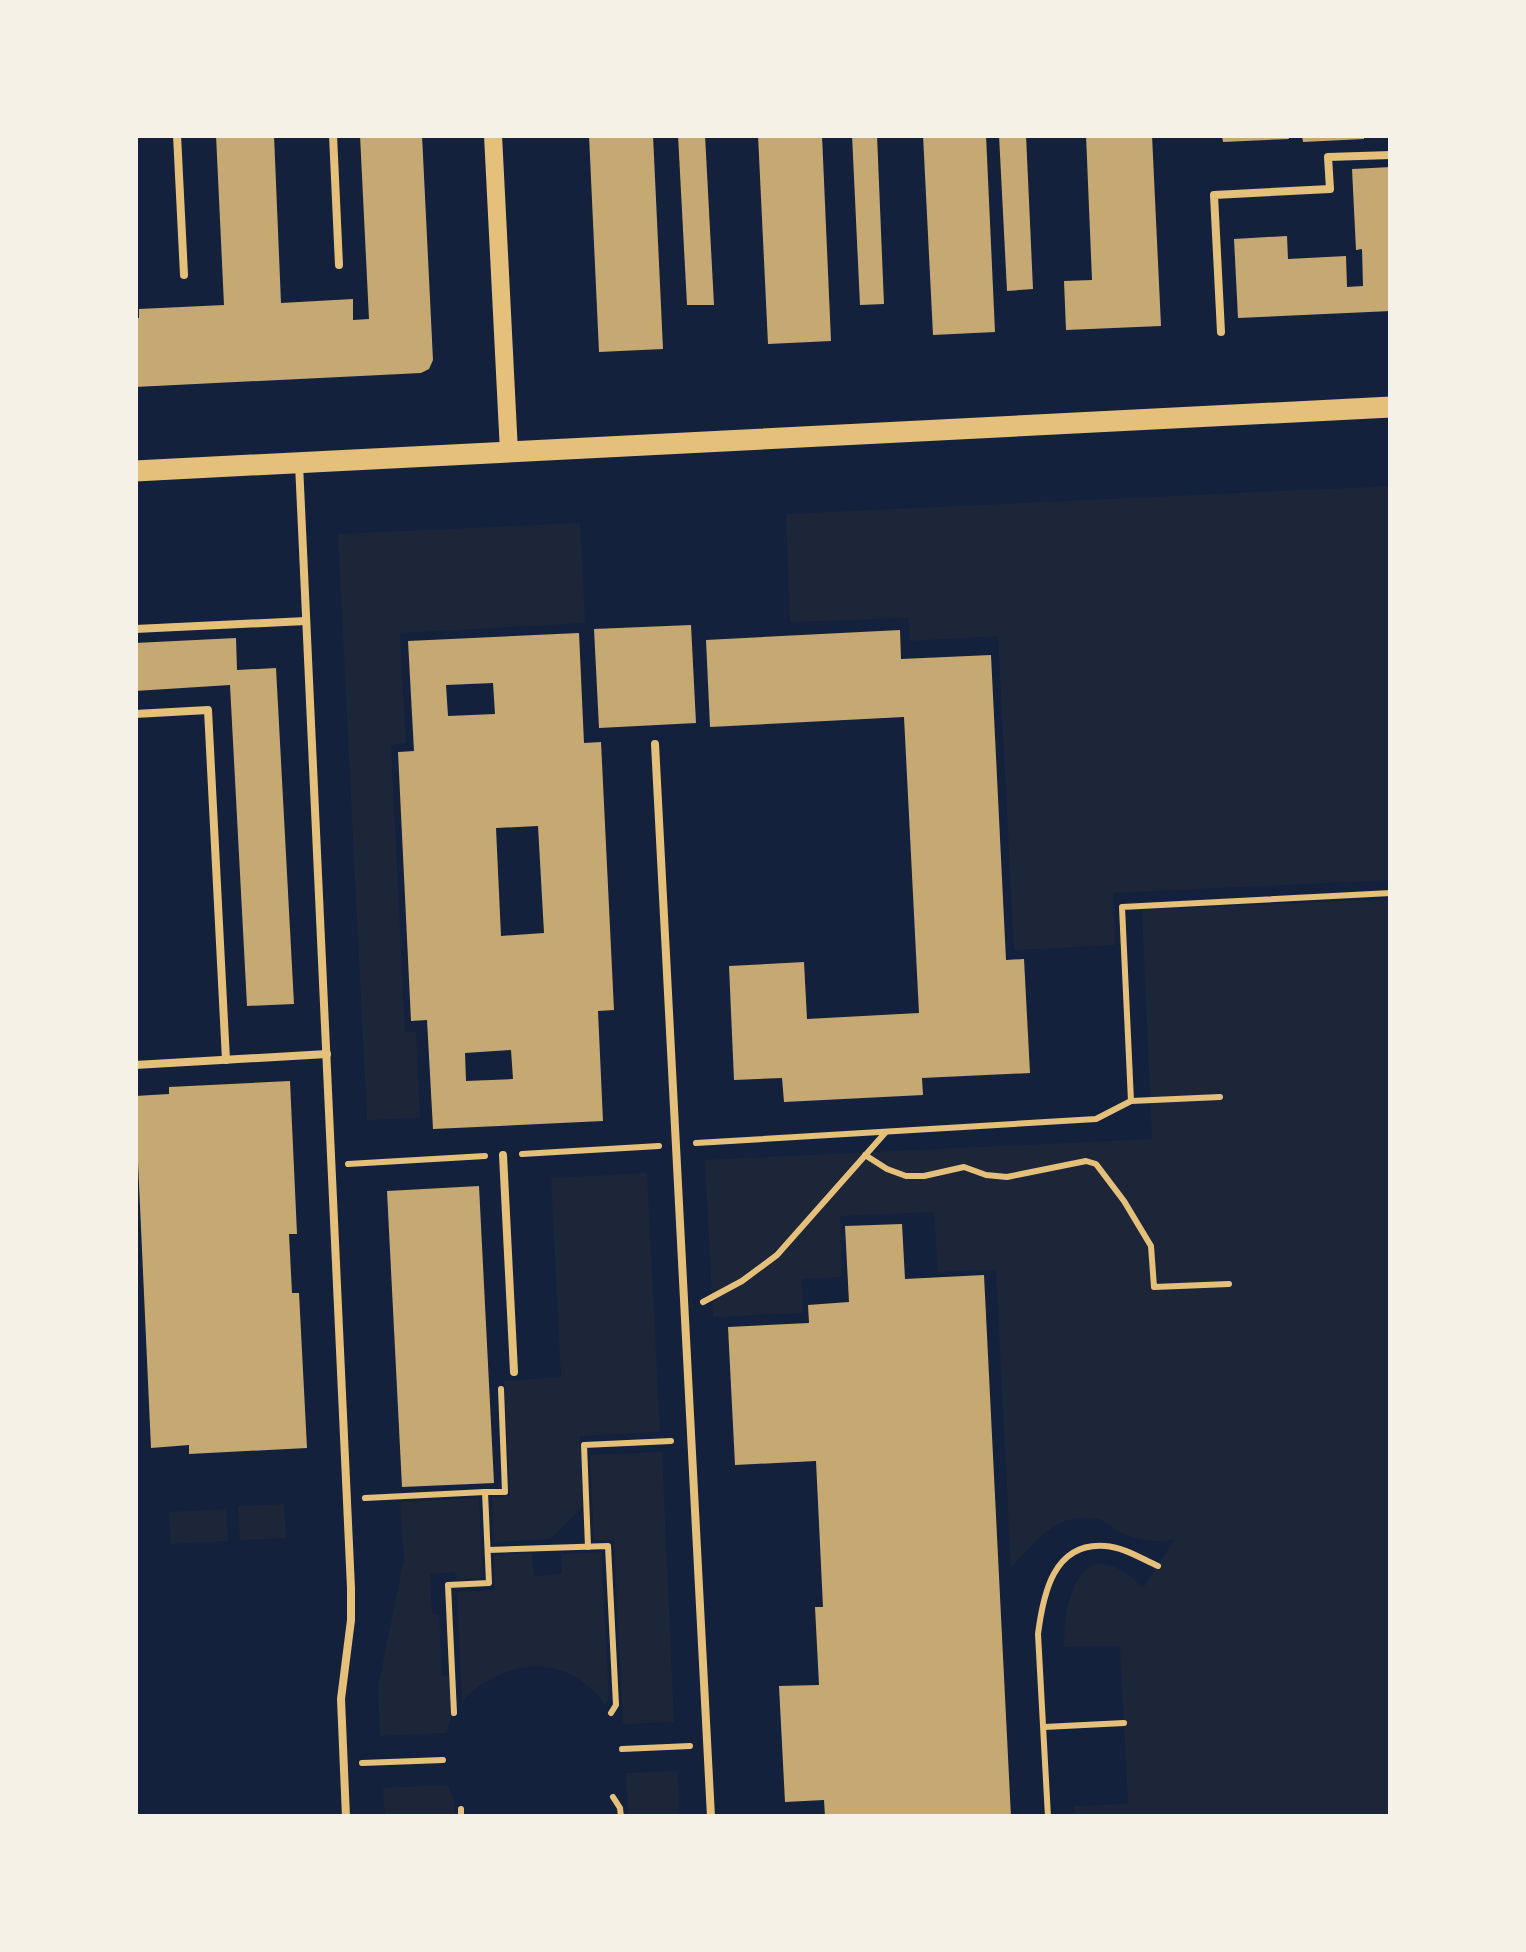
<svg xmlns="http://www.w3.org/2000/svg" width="1526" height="1952" viewBox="0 0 1526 1952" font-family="Poppins,sans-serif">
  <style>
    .green { fill: #1d2539 }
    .building { fill: #c6a872; fill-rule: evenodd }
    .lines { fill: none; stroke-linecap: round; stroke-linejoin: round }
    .path { stroke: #e5c07b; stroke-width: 6 }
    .service { stroke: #e5c07b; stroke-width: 8 }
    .tertiary { stroke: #e5c07b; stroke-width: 18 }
    .secondary { stroke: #e5c07b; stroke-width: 21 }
  </style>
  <rect width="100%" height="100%" fill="#14213d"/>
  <!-- green -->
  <g class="green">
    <polygon points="1391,486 1391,880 1113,893 1115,945 1014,950 998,636 910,641 908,618 790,622 786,514"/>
    <polygon points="580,523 585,623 400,633 406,743 391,745 405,1032 416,1032 420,1118 367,1120 338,534"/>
    <path d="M1391,899V1817H1075L1074,1806L1128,1804L1120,1646L1064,1647C1064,1593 1083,1528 1143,1588L1175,1539C1154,1543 1137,1541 1118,1531C1115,1529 1105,1521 1101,1520C1060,1508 1034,1542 1011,1568L996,1270L938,1272L934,1212L840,1216L842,1277L802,1279L803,1313L713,1317L705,1160L1152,1139L1142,910Z"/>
    <polygon points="647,1173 660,1432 580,1436 583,1506 550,1539 494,1542 492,1498 510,1496 504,1381 561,1377 551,1178"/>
    <polygon points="662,1452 674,1722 623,1724 614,1540 594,1540 590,1455"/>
    <polygon points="479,1498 483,1578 456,1580 455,1572 430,1574 432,1614 439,1615 442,1675 449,1676 451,1719 446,1733 380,1736 378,1687 404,1559 400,1502"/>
    <polygon points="284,1504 286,1538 240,1540 238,1506"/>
    <polygon points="226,1509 228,1541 171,1544 169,1512"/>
    <path d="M601,1552L609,1699L605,1705C567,1651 504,1658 462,1701L457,1592L495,1590L494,1555L532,1553L534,1576L562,1574V1554Z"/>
    <polygon points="677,1771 680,1817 628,1817 626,1773"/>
    <polygon points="448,1785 454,1800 455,1817 385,1817 383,1788"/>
  </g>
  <!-- building -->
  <g class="building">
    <polygon points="216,135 274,135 281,303 353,299 353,320 369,319 360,135 422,135 433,360 429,369 421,373 135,387 135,318 139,318 139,309 224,305"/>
    <polygon points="589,135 653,135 663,349 599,352"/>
    <polygon points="678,135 705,135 714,305 687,305"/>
    <polygon points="758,135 822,135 831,341 768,344"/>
    <polygon points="852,135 877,135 884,304 860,305"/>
    <polygon points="923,135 986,135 995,332 933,335"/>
    <polygon points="999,135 1026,135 1033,289 1007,291"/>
    <polygon points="1086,135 1152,135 1161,326 1066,330 1064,281 1092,280"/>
    <polygon points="1222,135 1288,135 1289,139 1223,142"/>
    <polygon points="1302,135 1364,135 1364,139 1303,142"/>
    <polygon points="1391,167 1391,311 1238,318 1234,239 1287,236 1288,259 1346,256 1347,287 1363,286 1362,249 1356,250 1352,169"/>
    <polygon points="691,625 696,723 599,728 594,629"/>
    <polygon points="900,630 901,659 991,655 1006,960 1024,959 1030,1073 922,1078 923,1095 784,1102 782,1078 734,1080 729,966 804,962 807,1019 919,1013 904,717 710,727 706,640"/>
    <path d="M579,633L584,743L601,742L614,1010L598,1011L603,1121L433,1129L427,1020L411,1021L398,752L414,751L408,641ZM493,683L495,714L448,716L446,685ZM538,826L544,933L501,936L496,828ZM511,1050L513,1079L466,1081L465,1053Z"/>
    <polygon points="236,638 237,670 276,668 294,1004 247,1006 230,685 135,691 135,643"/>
    <polygon points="290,1081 297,1234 289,1234 292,1293 299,1293 307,1448 189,1454 189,1445 151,1448 135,1096 169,1094 169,1087"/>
    <polygon points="479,1186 494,1483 402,1487 387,1191"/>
    <polygon points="902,1224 905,1279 984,1275 1011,1817 825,1817 824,1800 785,1802 779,1686 819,1685 815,1607 823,1607 816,1461 735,1465 728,1327 809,1323 808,1305 849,1302 845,1226"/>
  </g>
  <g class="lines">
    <!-- path -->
    <g class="path">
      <polyline points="1131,1101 1220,1097"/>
      <polyline points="696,1143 1096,1119 1131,1101 1122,907 1391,893"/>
      <polyline points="522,1154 659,1146"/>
      <polyline points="865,1155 887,1169 906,1176 924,1176 964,1167 986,1175 1007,1177 1086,1161 1096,1164 1124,1201 1151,1246 1154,1287 1229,1284"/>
      <polyline points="348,1164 485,1156"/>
      <polyline points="703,1302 742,1281 777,1255 885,1133"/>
      <polyline points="485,1492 505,1492 501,1389"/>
      <polyline points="365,1498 485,1492 489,1583 448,1585 454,1713"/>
      <polyline points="588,1547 584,1445 671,1441"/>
      <polyline points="488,1550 608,1546 616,1705 611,1713"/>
      <polyline points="1044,1727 1124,1723"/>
      <polyline points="622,1749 690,1746"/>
      <polyline points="362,1763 443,1760"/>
      <polyline points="613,1797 620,1808 621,1817"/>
      <polyline points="461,1809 461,1817"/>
      <path d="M1048,1817L1038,1634C1043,1595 1053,1542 1105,1546C1123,1547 1142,1559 1158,1566"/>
    </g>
    <!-- service -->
    <g class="service">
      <polyline points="177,135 184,275"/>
      <polyline points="333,135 339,265"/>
      <polyline points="1221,332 1214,195 1330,189 1328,157 1391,155"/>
      <polyline points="299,464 351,1588 351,1620 341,1699 346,1817"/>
      <polyline points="135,629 306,621"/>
      <polyline points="135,714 208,710 226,1060"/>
      <polyline points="655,744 711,1817"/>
      <polyline points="135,1065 327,1054"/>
      <polyline points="503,1155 514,1372"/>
    </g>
    <!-- tertiary -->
    <polyline class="tertiary" points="493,135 509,452"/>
    <!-- secondary -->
    <polyline class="secondary" points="135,471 1391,407"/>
  </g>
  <!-- border -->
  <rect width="1526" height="1952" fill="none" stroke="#f6f1e7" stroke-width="276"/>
</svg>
